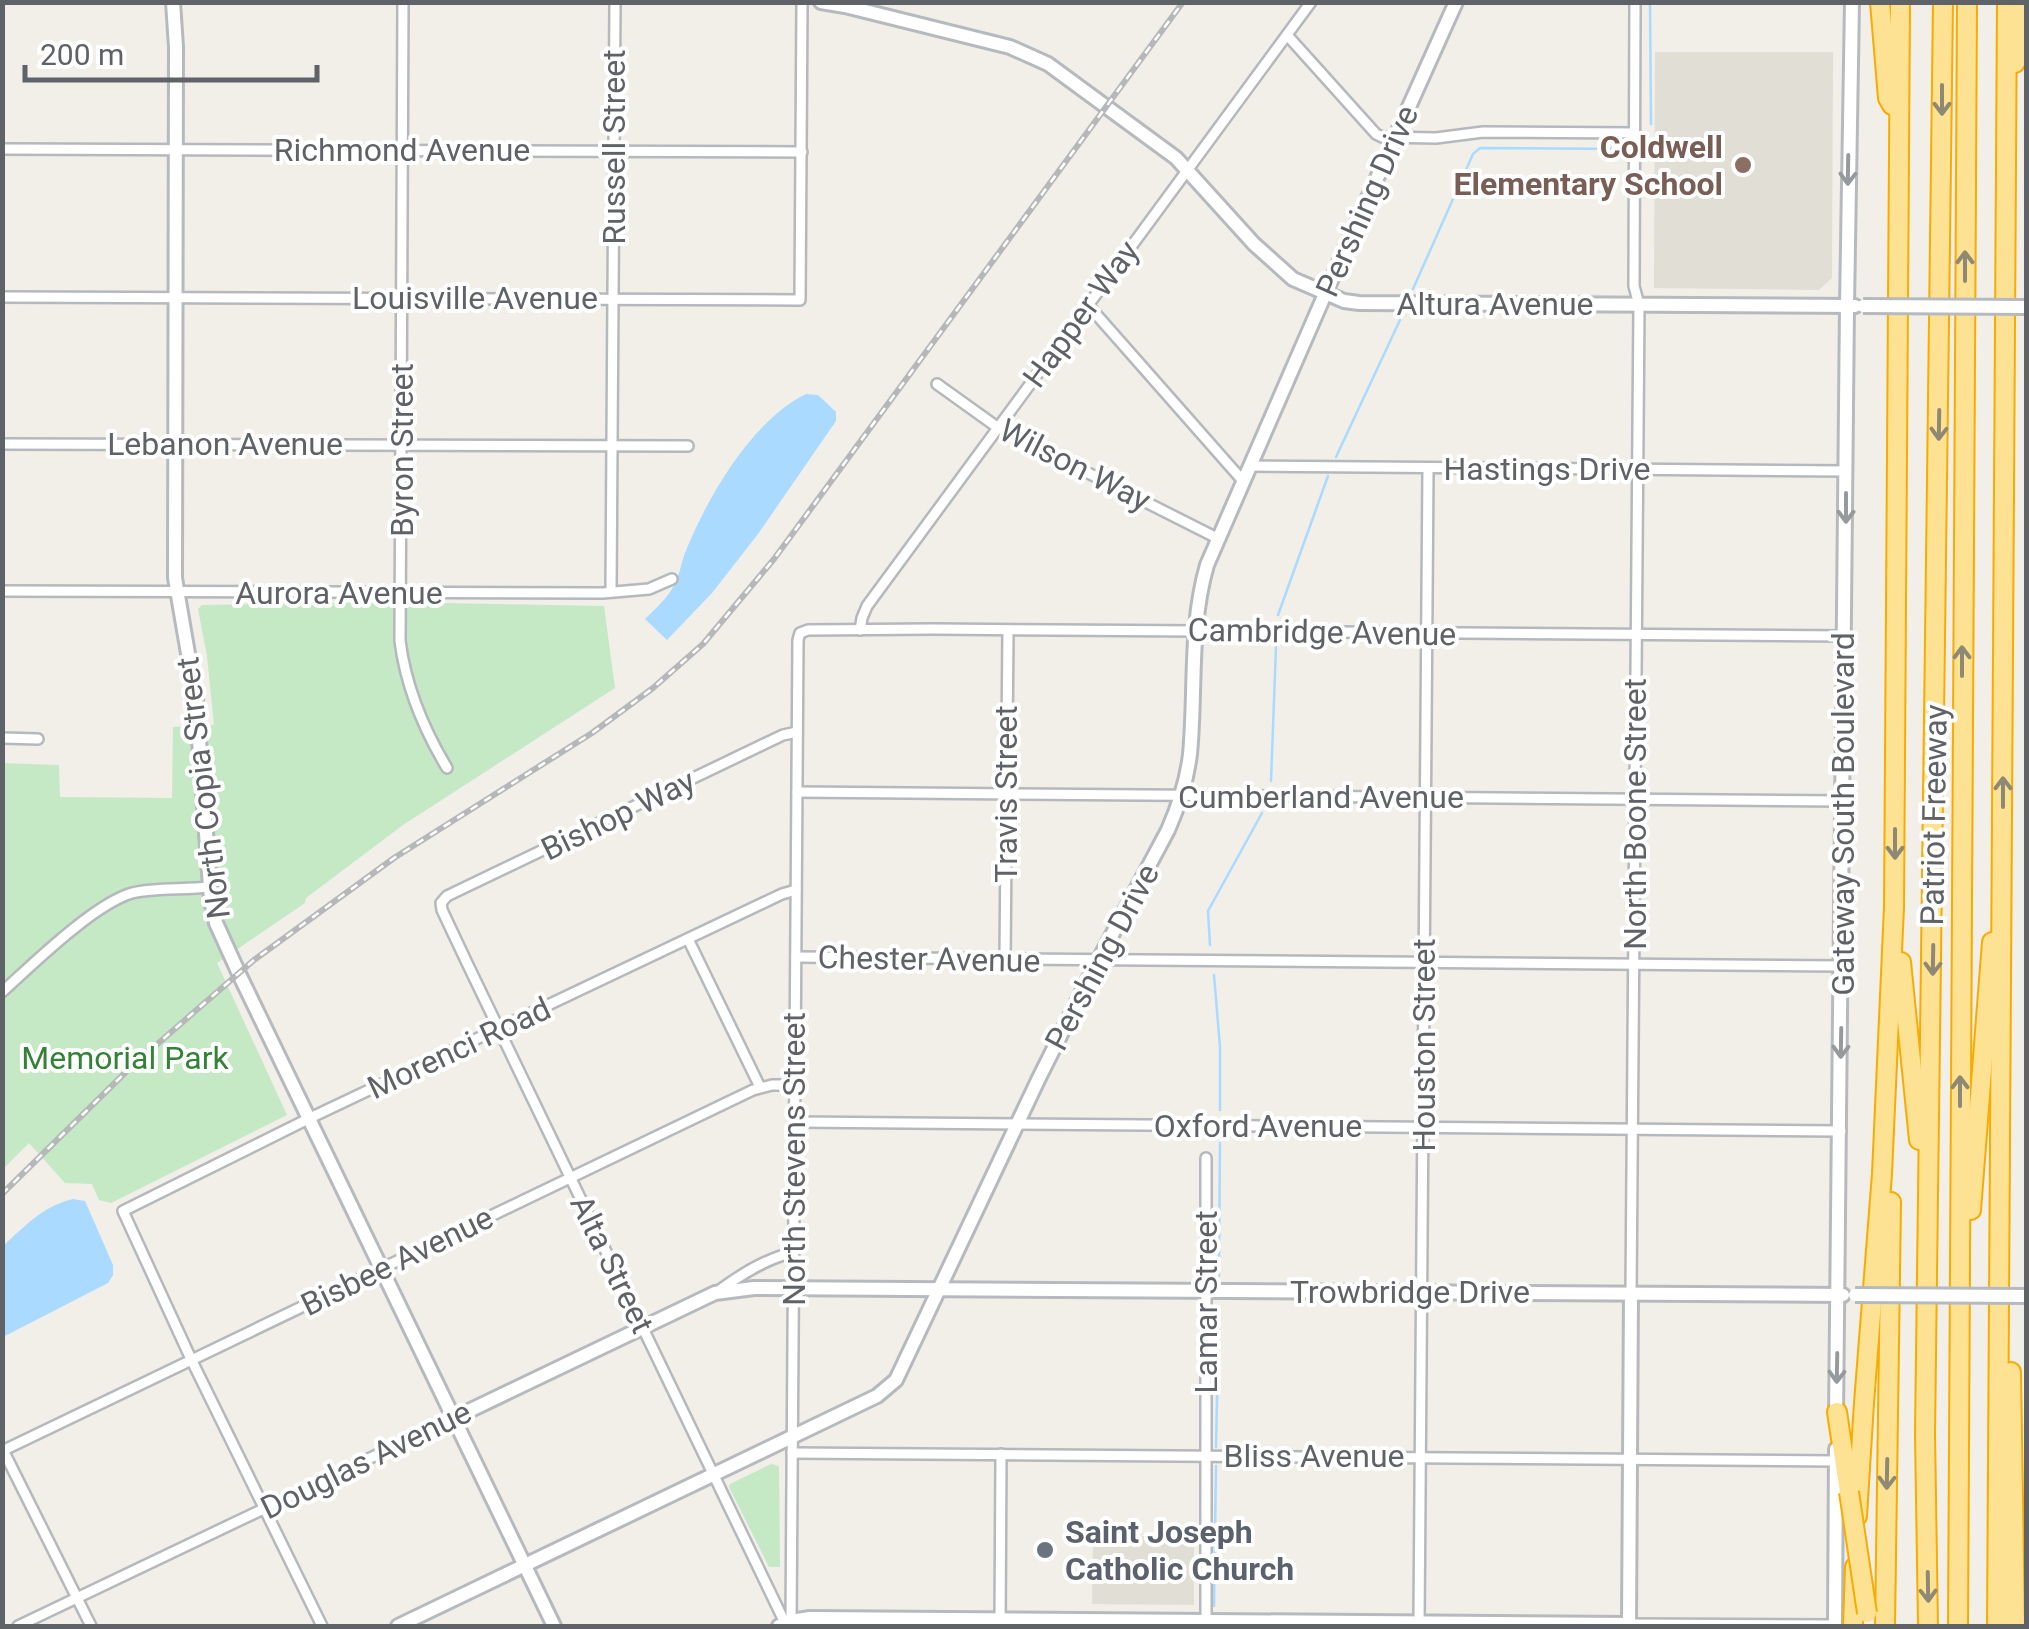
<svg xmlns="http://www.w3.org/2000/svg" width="2029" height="1629" viewBox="0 0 2029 1629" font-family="Roboto,sans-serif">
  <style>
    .education { fill: #e1ded6 }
    .green { fill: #c5e8c5 }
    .water { fill: #aadaff }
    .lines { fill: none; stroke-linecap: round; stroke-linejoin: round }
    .stream { stroke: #aadaff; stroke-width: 2.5 }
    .street-casing { stroke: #b5b8bc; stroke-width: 14 }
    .secondary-casing { stroke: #b6babf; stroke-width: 18 }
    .highway-casing { stroke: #f9ab00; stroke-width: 22 }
    .street { stroke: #fff; stroke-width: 9 }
    .secondary { stroke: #fff; stroke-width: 12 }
    .highway { stroke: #fde293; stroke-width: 18 }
    .rail-casing { stroke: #b6b7b8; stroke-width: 6 }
    .rail { stroke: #fff; stroke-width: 2.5; stroke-dasharray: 8; stroke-linecap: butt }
    .secondary-bridge-casing { stroke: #b6babf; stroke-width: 18; stroke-linecap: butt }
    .highway-bridge-casing { stroke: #f9ab00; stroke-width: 22; stroke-linecap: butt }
    .secondary-bridge { stroke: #fff; stroke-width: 12 }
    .highway-bridge { stroke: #fde293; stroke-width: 18 }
    .oneway { stroke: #8e8975 }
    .oneway2 { stroke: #979a9d }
    .education-dot { fill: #8d6e63; stroke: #fff; stroke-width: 4 }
    .worship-dot { fill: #6b7280; stroke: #fff; stroke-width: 4 }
    .labels { text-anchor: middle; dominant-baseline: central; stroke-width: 8; stroke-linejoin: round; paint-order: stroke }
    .street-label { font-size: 32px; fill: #5f6368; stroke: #fff }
    .education-label { font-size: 32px; font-weight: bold; fill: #785e54; stroke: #fff; text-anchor: end }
    .park-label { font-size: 32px; fill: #348238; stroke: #fff }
    .worship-label { font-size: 32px; font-weight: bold; fill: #5b616d; stroke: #fff; text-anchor: start }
  </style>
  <rect width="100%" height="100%" fill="#f1efe8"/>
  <!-- education -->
  <g class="education">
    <polygon points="1655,52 1833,52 1832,278 1819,290 1654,288"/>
    <polygon points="1093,1535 1194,1537 1194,1605 1092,1604"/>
  </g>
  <!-- green -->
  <g class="green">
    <polygon points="382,602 604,606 615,688 403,825 306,898 305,903 217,963 287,1115 111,1203 99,1200 92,1184 65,1183 29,1143 3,1169 3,763 59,765 60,797 172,798 173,727 214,725 207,656 198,609 202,605"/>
    <polygon points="771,1464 779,1466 780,1567 769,1567 729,1487 730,1484"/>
  </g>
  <!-- water -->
  <g class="water">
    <path d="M806,394L818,395L836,412V421L758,534L712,593L667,640L645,619C655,609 669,597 675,583C680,574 681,563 685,553C707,498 751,421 806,394Z"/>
    <path d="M73,1199L85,1201L113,1265V1275L108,1283L3,1337V1246C25,1226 43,1206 73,1199Z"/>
  </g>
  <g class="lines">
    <!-- stream -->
    <g class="stream">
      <polyline points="1650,2 1651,124"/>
      <polyline points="1413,289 1473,154 1480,148 1621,149"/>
      <polyline points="1336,457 1400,320"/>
      <polyline points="1278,615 1328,476"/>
      <polyline points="1271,781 1276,647"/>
      <polyline points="1210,945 1208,911 1262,813"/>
      <polyline points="1214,975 1220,1047 1220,1110"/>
      <polyline points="1219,1276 1220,1143"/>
      <polyline points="1216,1447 1219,1307"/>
      <polyline points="1214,1606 1216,1466"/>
    </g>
    <!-- street casing -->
    <g class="street-casing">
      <g id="street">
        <path d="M403,2L400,641C406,688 423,728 447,768"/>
        <polyline points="1287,35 1376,134 1382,137 1436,138 1483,132 1634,133"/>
        <polyline points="2,149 802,152"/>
        <polyline points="2,297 800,300 802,2"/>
        <polyline points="1088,305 1243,481"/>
        <polyline points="937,384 997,427 1217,538"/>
        <polyline points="2,444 688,446"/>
        <polyline points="1249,466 1846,471"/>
        <polyline points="2,591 603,593 649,589 672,579"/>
        <polyline points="611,591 615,2"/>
        <polyline points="860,630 862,618 867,606 1311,2"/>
        <polyline points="2,738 38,739"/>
        <polyline points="797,792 1844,801"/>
        <polyline points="688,939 760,1087"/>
        <polyline points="796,957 1842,966"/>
        <polyline points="1005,959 1008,630"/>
        <path d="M2,992C33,964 94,904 132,893C156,887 183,890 209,887"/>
        <polyline points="795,1122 1841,1131"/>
        <path d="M717,1292C740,1275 765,1259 794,1252"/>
        <polyline points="1631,1294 1639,305 1634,286 1635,2"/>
        <polyline points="2,1448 91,1626"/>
        <polyline points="2,1451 753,1090 772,1085 795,1085"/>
        <polyline points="792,1453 1836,1461"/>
        <polyline points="1419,1622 1428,469"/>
        <polyline points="785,1623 467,963 442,910 441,903 447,896 783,735 797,732"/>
        <polyline points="791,1624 798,640 800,633 808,630 933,629 1845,636"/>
        <polyline points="1206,1624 1206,1158"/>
        <polyline points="18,1626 454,1418"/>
        <polyline points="322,1626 191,1359 123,1211 310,1118 782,894 796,890"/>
        <polyline points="1000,1626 1001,1454"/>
        <polyline points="1629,1626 1629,1624 1835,1625"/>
      </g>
    </g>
    <!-- secondary casing -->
    <g class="secondary-casing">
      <g id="secondary">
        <polyline points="173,2 176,47 175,578 196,700 211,900 216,923 240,976 554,1626"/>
        <polyline points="821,2 845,6 1010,47 1048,64 1176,158 1254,244 1293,279 1344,301 1359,303 1855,306"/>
        <polyline points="454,1418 715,1293 754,1288 1843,1295"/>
        <polyline points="1836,1419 1847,306 1852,2"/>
        <path d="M398,1626L877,1396L896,1380L1039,1078L1088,980L1168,830C1179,805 1187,780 1190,754C1196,691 1189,627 1207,565L1325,294L1456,2"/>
        <polyline points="779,1626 791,1621 810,1618 1629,1624 1631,1294"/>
        <polyline points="1835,1626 1836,1449"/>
      </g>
    </g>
    <!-- highway casing -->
    <g class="highway-casing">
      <g id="highway">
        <polyline points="1880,2 1888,98 1892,105"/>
        <polyline points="2015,63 2019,53 2024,2"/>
        <polyline points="1901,962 1919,1140"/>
        <polyline points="1971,1210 1992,942"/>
        <polyline points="2011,1372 2015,1626"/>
        <polyline points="1837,1412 1849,1492"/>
        <polyline points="1857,1516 1864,1403 1882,1174 1894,907 1900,2"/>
        <polyline points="1853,1626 1855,1567"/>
        <polyline points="1885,1626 1891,1202"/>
        <polyline points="1928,1626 1925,1434 1943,2"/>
        <polyline points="1958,1626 1967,2"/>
        <polyline points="1997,1626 2007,2"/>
      </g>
    </g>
    <!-- street -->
    <use href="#street" class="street"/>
    <!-- secondary -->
    <use href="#secondary" class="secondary"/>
    <!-- highway -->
    <use href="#highway" class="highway"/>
    <!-- rail casing -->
    <g class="rail-casing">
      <polyline id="rail" points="2,1194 131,1067 254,960 394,858 592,733 653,688 703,644 774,559 1183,2"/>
    </g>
    <!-- rail -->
    <use href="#rail" class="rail"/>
    <!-- secondary-bridge casing -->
    <g class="secondary-bridge-casing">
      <g id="secondary-bridge">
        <polyline points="1863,306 2026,307"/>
        <polyline points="1855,1295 2026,1296"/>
      </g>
    </g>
    <!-- highway-bridge casing -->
    <g class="highway-bridge-casing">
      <polyline id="highway-bridge" points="1849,1492 1867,1613"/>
    </g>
    <!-- secondary-bridge -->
    <use href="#secondary-bridge" class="secondary-bridge"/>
    <!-- highway-bridge -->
    <use href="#highway-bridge" class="highway-bridge"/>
  </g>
  <!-- one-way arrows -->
  <defs><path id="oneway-shaft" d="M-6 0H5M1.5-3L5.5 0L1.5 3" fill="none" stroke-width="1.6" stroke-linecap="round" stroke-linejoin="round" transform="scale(2.5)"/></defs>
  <g class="oneway">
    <use href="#oneway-shaft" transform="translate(1942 100) rotate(90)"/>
    <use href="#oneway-shaft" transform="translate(1965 266) rotate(-90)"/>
    <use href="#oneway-shaft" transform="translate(1939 425) rotate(91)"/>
    <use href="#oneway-shaft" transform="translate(1962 661) rotate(-90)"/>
    <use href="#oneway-shaft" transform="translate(2003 792) rotate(-90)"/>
    <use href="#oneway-shaft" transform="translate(1895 844) rotate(90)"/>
    <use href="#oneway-shaft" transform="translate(1933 960) rotate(91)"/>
    <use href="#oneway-shaft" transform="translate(1960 1091) rotate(-90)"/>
    <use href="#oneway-shaft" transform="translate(1887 1474) rotate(91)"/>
    <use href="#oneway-shaft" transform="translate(1928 1587) rotate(89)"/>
  </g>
  <g class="oneway2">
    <use href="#oneway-shaft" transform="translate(1848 170) rotate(91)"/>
    <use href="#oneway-shaft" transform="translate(1846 508) rotate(90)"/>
    <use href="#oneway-shaft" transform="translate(1841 1043) rotate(91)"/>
    <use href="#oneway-shaft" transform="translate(1837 1368) rotate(91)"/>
  </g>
  <!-- markers -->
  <circle class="education-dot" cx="1743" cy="165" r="10"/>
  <circle class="worship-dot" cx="1045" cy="1550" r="10"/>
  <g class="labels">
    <!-- street labels -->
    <g class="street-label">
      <text transform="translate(614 147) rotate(-90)">Russell Street</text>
      <text x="402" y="150">Richmond Avenue</text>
      <text transform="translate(1367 201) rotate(-66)">Pershing Drive</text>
      <text x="475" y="298">Louisville Avenue</text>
      <text x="1495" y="304">Altura Avenue</text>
      <text transform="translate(1081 314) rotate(-54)">Happer Way</text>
      <text x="225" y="444">Lebanon Avenue</text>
      <text transform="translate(402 450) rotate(-90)">Byron Street</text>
      <text transform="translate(1075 465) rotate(27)">Wilson Way</text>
      <text x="1547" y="469">Hastings Drive</text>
      <text x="339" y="593">Aurora Avenue</text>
      <text transform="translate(1322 632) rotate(1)">Cambridge Avenue</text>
      <text transform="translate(203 788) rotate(-97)">North Copia Street</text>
      <text transform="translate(1006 794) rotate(-90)">Travis Street</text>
      <text x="1321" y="797">Cumberland Avenue</text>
      <text transform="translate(1635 814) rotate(-90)">North Boone Street</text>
      <text transform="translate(1843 814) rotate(-90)">Gateway South Boulevard</text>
      <text transform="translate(618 815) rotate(-26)">Bishop Way</text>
      <text transform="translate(1934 815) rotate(-89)">Patriot Freeway</text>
      <text transform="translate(1102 957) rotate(-62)">Pershing Drive</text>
      <text transform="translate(929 959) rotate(1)">Chester Avenue</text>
      <text transform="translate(1424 1045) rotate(-90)">Houston Street</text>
      <text transform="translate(459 1048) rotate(-25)">Morenci Road</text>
      <text x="1258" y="1126">Oxford Avenue</text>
      <text transform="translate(794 1159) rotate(-90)">North Stevens Street</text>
      <text transform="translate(397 1261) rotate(-26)">Bisbee Avenue</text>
      <text transform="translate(612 1264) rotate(64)">Alta Street</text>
      <text x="1410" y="1292">Trowbridge Drive</text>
      <text transform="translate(1206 1302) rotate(-90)">Lamar Street</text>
      <text x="1314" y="1456">Bliss Avenue</text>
      <text transform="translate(366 1460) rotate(-26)">Douglas Avenue</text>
    </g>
    <!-- education labels -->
    <g class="education-label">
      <text x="1723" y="147">Coldwell<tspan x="1723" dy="37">Elementary School</tspan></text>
    </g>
    <!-- park labels -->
    <g class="park-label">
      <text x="125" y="1058">Memorial Park</text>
    </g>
    <!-- worship labels -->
    <g class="worship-label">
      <text x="1065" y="1532">Saint Joseph<tspan x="1065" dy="37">Catholic Church</tspan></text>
    </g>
  </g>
  <!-- border -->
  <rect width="2029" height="1629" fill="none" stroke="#5f6368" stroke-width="10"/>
  <!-- scale -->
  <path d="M25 65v15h292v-15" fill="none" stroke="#5f6368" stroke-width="5"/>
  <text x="40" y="65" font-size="30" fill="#5f6368" stroke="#ffffff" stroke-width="8" paint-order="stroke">200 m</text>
</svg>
